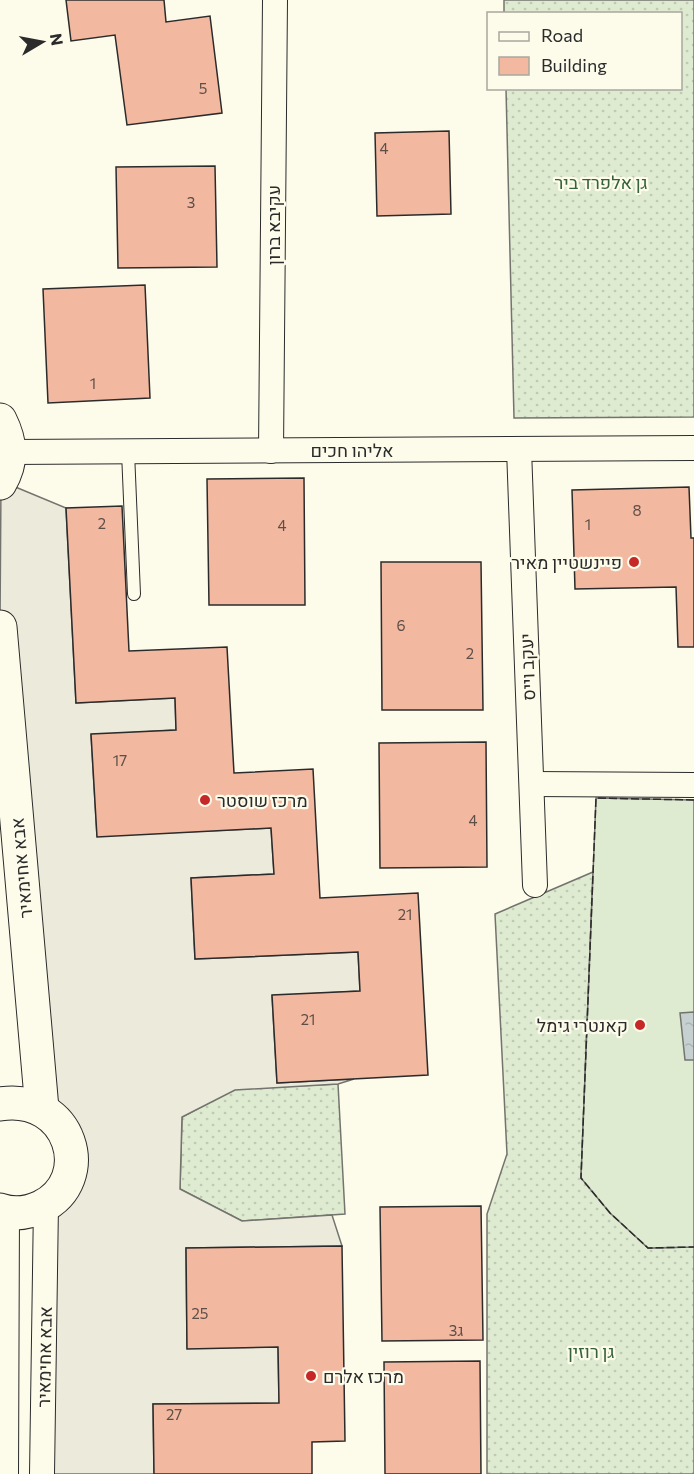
<svg xmlns="http://www.w3.org/2000/svg" width="694" height="1474" viewBox="0 0 694 1474" font-family="Commissioner,Heebo,sans-serif">
  <style>
    .grass { fill: url(#grass-dots); stroke: #74746e; stroke-width: 1.5 }
    .garden { fill: #deebd1; stroke: #74746e; stroke-width: 1.5 }
    .parking { fill: #eceadb; stroke: #74746e; stroke-width: 1.5 }
    .water { fill: url(#water-ripples); stroke: #74746e; stroke-width: 1.5 }
    .building { fill: #f2b8a0; stroke: #2b2b2b; stroke-width: 1.5 }
    .lines { fill: none; stroke-linecap: round; stroke-linejoin: round }
    .lane-casing { stroke: #2b2b2b; stroke-width: 14 }
    .street-casing { stroke: #2b2b2b; stroke-width: 26 }
    .secondary-casing { stroke: #2b2b2b; stroke-width: 35 }
    .lane { stroke: #fdfbea; stroke-width: 12 }
    .street { stroke: #fdfbea; stroke-width: 24 }
    .secondary { stroke: #fdfbea; stroke-width: 33 }
    .fence { stroke: #2b2b2b; stroke-width: 1.5; stroke-dasharray: 8 3; stroke-linecap: butt }
    .poi-dot { fill: #c62828; stroke: #fdfbea; stroke-width: 2 }
    .labels { text-anchor: middle; dominant-baseline: central; stroke-width: 4.5; stroke-linejoin: round; paint-order: stroke }
    .number-label { font-size: 15px; fill: #5d4e48 }
    .park-label { font-size: 18px; fill: #34623c; stroke: #fdfbea }
    .street-label { font-size: 18px; fill: #2b2b2b; stroke: #fdfbea }
    .poi-label { font-size: 18px; fill: #2b2b2b; stroke: #fdfbea; text-anchor: end }
  </style>
  <defs>
    <pattern id="grass-dots" width="8" height="8" patternUnits="userSpaceOnUse" patternTransform="scale(1.5)"><rect width="8" height="8" fill="#deebd1"/><path d="M2 2h.1M6 6h.1" fill="none" stroke="#bfcab4" stroke-width="1.8" stroke-linecap="round"/></pattern>
    <pattern id="water-ripples" width="26" height="14" patternUnits="userSpaceOnUse" patternTransform="scale(1.5)"><rect width="26" height="14" fill="#c7d0d0"/><path d="M2 4q2-2 4 0t4 0M15 11q2-2 4 0t4 0" fill="none" stroke="#abb3b3"/></pattern>
  </defs>
  <rect width="100%" height="100%" fill="#fdfbea"/>
  <!-- grass -->
  <g class="grass">
    <polygon points="504,0 694,0 694,417 514,418 506,89 680,88 680,14 504,13"/>
    <polygon points="593,872 581,1178 648,1248 694,1247 694,1474 487,1474 487,1214 507,1154 495,914"/>
    <polygon points="338,1084 345,1214 242,1221 180,1189 182,1117 235,1089"/>
  </g>
  <!-- garden -->
  <polygon class="garden" points="596,798 694,800 694,1247 648,1248 610,1213 581,1178"/>
  <!-- parking -->
  <polygon class="parking" points="1,481 66,508 76,703 175,698 176,730 91,735 97,836 271,828 274,874 191,878 195,959 358,952 360,991 272,996 277,1083 354,1079 338,1084 235,1090 182,1117 180,1189 242,1221 332,1215 342,1246 186,1248 187,1348 278,1347 279,1403 153,1404 154,1474 42,1474 59,1123 0,627"/>
  <!-- water -->
  <polygon class="water" points="694,1012 694,1060 685,1060 680,1013"/>
  <!-- building -->
  <g class="building">
    <polygon points="66,0 164,0 166,22 210,16 222,113 127,125 115,35 71,41"/>
    <polygon points="449,131 451,214 377,216 375,133"/>
    <polygon points="215,166 217,267 118,268 116,167"/>
    <polygon points="145,285 150,398 48,403 43,289"/>
    <polygon points="304,478 305,605 209,605 207,479"/>
    <polygon points="689,487 691,538 694,538 694,647 678,647 676,587 575,589 572,490"/>
    <polygon points="122,506 129,651 227,647 234,773 313,769 320,898 418,893 428,1075 277,1083 272,995 360,991 358,952 195,959 191,878 274,874 271,828 97,837 91,734 176,730 175,698 76,703 66,508"/>
    <polygon points="381,562 481,562 483,710 382,710"/>
    <polygon points="486,742 487,867 380,868 379,743"/>
    <polygon points="481,1206 483,1340 382,1341 380,1207"/>
    <polygon points="342,1246 345,1441 312,1442 312,1474 154,1474 153,1404 279,1403 278,1347 187,1349 186,1248"/>
    <polygon points="480,1361 481,1474 385,1474 384,1362"/>
  </g>
  <g class="lines">
    <!-- lane casing -->
    <g class="lane-casing">
      <polyline id="lane" points="128,452 134,594"/>
    </g>
    <!-- street casing -->
    <g class="street-casing">
      <g id="street">
        <polyline points="519,449 535,885"/>
        <polyline points="271,451 275,0"/>
        <polyline points="10,452 694,448"/>
        <polyline points="532,784 694,785"/>
        <polyline points="6,1474 7,1212"/>
        <polyline points="42,1474 46,1204"/>
      </g>
    </g>
    <!-- secondary casing -->
    <g class="secondary-casing">
      <g id="secondary">
        <path d="M0,420C11,442 13,461 0,483"/>
        <polyline points="0,627 42,1109"/>
        <path d="M0,1104C71,1093 97,1180 41,1207C28,1213 14,1215 0,1210"/>
      </g>
    </g>
    <!-- lane -->
    <use href="#lane" class="lane"/>
    <!-- street -->
    <use href="#street" class="street"/>
    <!-- secondary -->
    <use href="#secondary" class="secondary"/>
    <!-- fence -->
    <polyline class="fence" points="694,800 596,798 581,1178 610,1213 648,1248 694,1247"/>
  </g>
  <!-- markers -->
  <g class="poi-dot">
    <circle cx="634" cy="562" r="6"/>
    <circle cx="205" cy="800" r="6"/>
    <circle cx="640" cy="1025" r="6"/>
    <circle cx="311" cy="1376" r="6"/>
  </g>
  <g class="labels">
    <!-- number labels -->
    <g class="number-label">
      <text x="203" y="88">5</text>
      <text x="384" y="148">4</text>
      <text x="191" y="202">3</text>
      <text x="93" y="383">1</text>
      <text x="637" y="510">8</text>
      <text x="102" y="523">2</text>
      <text x="588" y="524">1</text>
      <text x="282" y="525">4</text>
      <text x="401" y="625">6</text>
      <text x="470" y="653">2</text>
      <text x="120" y="760">17</text>
      <text x="473" y="820">4</text>
      <text x="405" y="914">21</text>
      <text x="308" y="1019">21</text>
      <text x="200" y="1313">25</text>
      <text x="456" y="1330">3ג</text>
      <text x="174" y="1414">27</text>
    </g>
    <!-- park labels -->
    <g class="park-label">
      <text x="601" y="182">גן אלפרד ביר</text>
      <text x="591" y="1351">גן רוזין</text>
    </g>
    <!-- street labels -->
    <g class="street-label">
      <text transform="translate(273 225) rotate(-90)">עקיבא ברון</text>
      <text x="352" y="450">אליהו חכים</text>
      <text transform="translate(527 667) rotate(-92)">יעקב וייס</text>
      <text transform="translate(21 868) rotate(-95)">אבא אחימאיר</text>
      <text transform="translate(44 1357) rotate(-89)">אבא אחימאיר</text>
    </g>
    <!-- poi labels -->
    <g class="poi-label">
      <text x="622" y="562">פיינשטיין מאיר</text>
      <text x="217" y="800" text-anchor="start">מרכז שוסטר</text>
      <text x="628" y="1025">קאנטרי גימל</text>
      <text x="323" y="1376" text-anchor="start">מרכז אלרם</text>
    </g>
  </g>
  <!-- legend -->
  <rect x="487" y="12" width="195" height="78" fill="#fdfbea" stroke="#a9a89e" stroke-width="1.5"/>
  <rect x="499" y="32" width="30" height="9" fill="#fdfbea" stroke="#a9a89e" stroke-width="1.5"/>
  <text x="541" y="42" font-size="18" fill="#2b2b2b">Road</text>
  <rect x="499" y="57" width="30" height="18" fill="#f2b8a0" stroke="#a9a89e" stroke-width="1.5"/>
  <text x="541" y="72" font-size="18" fill="#2b2b2b">Building</text>
  <!-- north arrow -->
  <g transform="translate(42 42) rotate(80)" stroke="#fdfbea" stroke-width="4.5" paint-order="stroke">
  <path d="M0-4.5L10 22L0 15L-10 22Z" fill="#2b2b2b"/>
  <text y="-9" font-size="16" font-weight="bold" text-anchor="middle" fill="#2b2b2b">N</text>
  </g>
</svg>
